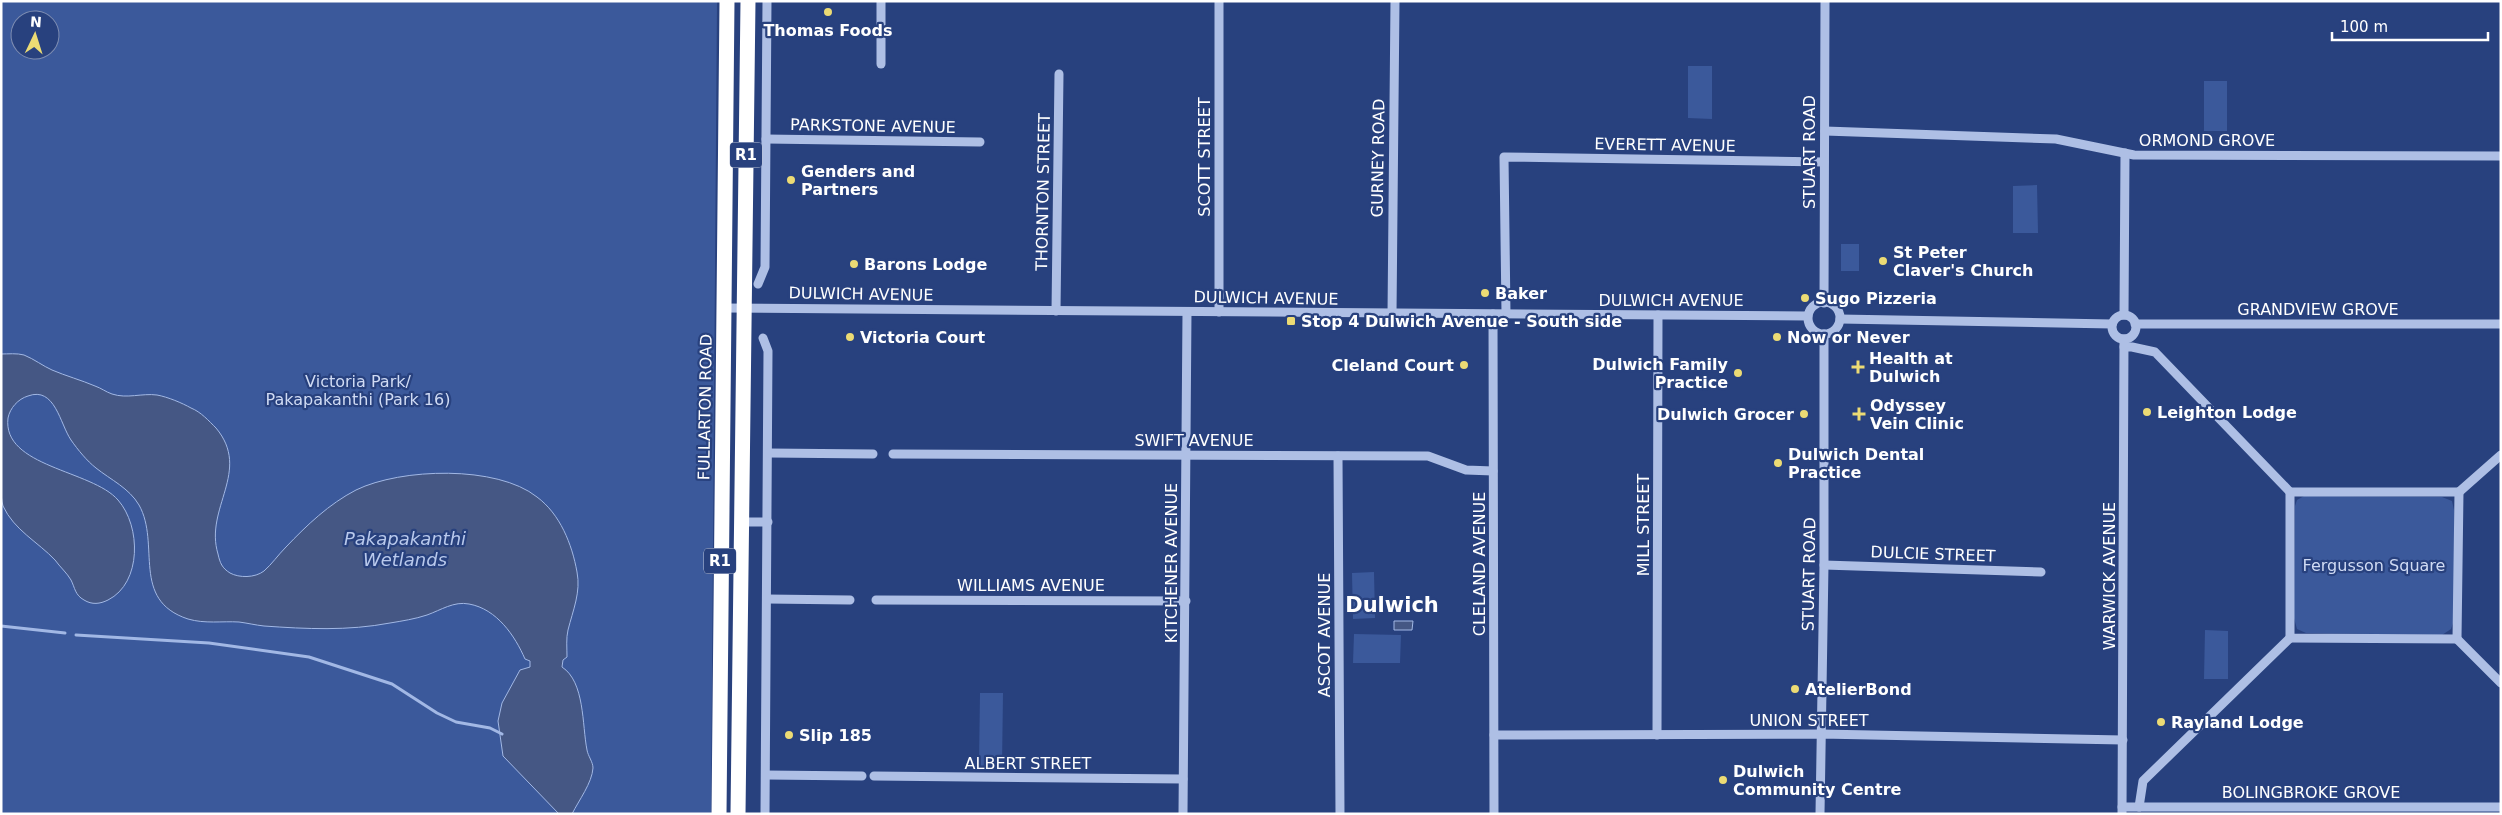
<svg xmlns="http://www.w3.org/2000/svg" width="2502" height="815" viewBox="0 0 2502 815" font-family="'DejaVu Sans',sans-serif">
  <style>
    .green { fill: #3b599b; fill-rule: evenodd }
    .water { fill: #455784; stroke: #a2b8e5 }
    .lines { fill: none; stroke-linecap: round; stroke-linejoin: round }
    .stream { stroke: #a2b8e5; stroke-width: 3 }
    .minor { stroke: #aebfe5; stroke-width: 9 }
    .highway { stroke: #fff; stroke-width: 15 }
    .poi-dot { fill: #ecdb74; stroke: #28417e; stroke-width: 2 }
    .labels { text-anchor: middle; dominant-baseline: central; stroke-width: 4.5; stroke-linejoin: round; paint-order: stroke }
    .shield { fill: #28417e; stroke: #bec6d8; stroke-width: 1 }
    .shield-label { font-size: 15px; font-weight: bold; fill: #fff }
    .poi-label { font-size: 16px; font-weight: bold; fill: #fff; stroke: #28417e; text-anchor: start }
    .street-label { font-size: 16px; fill: #fff; stroke: #28417e }
    .park-label { font-size: 16px; fill: #d0dbf4; stroke: #28417e }
    .water-label { font-size: 18px; font-style: italic; fill: #b9c9ec; stroke: #28417e }
    .district-label { font-size: 21px; font-weight: bold; fill: #fff; stroke: #28417e }
  </style>
  <rect width="100%" height="100%" fill="#28417e"/>
  <!-- green -->
  <g class="green">
    <path d="M1,1H717L711,814H1ZM20,20H50V50H20Z"/>
    <polygon points="1688,66 1712,66 1712,119 1688,118"/>
    <rect x="2204" y="81" width="23" height="50"/>
    <polygon points="2037,185 2038,233 2013,233 2013,186"/>
    <rect x="1841" y="244" width="18" height="27"/>
    <polygon points="2304,496 2442,497 2452,501 2454,510 2454,620 2451,629 2442,635 2306,633 2297,629 2294,618 2295,506 2297,500"/>
    <polygon points="1374,572 1375,618 1353,619 1352,573"/>
    <polygon points="2205,630 2228,631 2228,679 2204,679"/>
    <polygon points="1354,634 1401,635 1400,663 1353,663"/>
    <polygon points="980,693 1003,693 1002,767 979,766"/>
  </g>
  <!-- water -->
  <g class="water">
    <path d="M1,354C8,354 17,353 24,355C34,359 43,366 52,370C66,376 81,380 95,386C101,388 106,392 112,394C127,399 142,393 157,395C168,397 182,403 191,408C201,412 209,421 216,428C252,471 204,508 218,554C220,563 222,568 230,573C239,578 255,578 264,571C272,564 278,555 286,547C307,525 329,504 356,490C401,468 497,465 537,497C560,514 572,544 577,572C581,592 573,610 568,630C566,638 567,648 567,657L563,660L562,667C585,682 582,725 587,750C588,756 593,762 593,768C592,783 579,800 572,814H559L503,756L498,721L502,703L520,670L530,667V661L525,659C515,636 497,609 469,604C454,601 441,610 427,615C415,619 402,621 390,623C348,631 306,629 264,626C255,625 247,623 239,622C222,621 205,624 188,619C130,600 161,544 139,505C129,488 111,480 96,468C87,461 78,450 71,440C60,424 55,386 28,396C18,399 10,408 8,418C2,467 92,470 118,500C141,526 142,583 108,600C100,604 92,605 84,600C75,595 75,588 71,580C67,573 60,567 55,560C38,542 14,530 3,506C0,496 1,479 1,468C1,430 1,392 1,354Z"/>
    <polygon points="1394,621 1413,621 1412,630 1394,630"/>
  </g>
  <g class="lines">
    <!-- stream -->
    <g class="stream">
      <polyline points="1,626 65,633"/>
      <polyline points="76,635 209,643 309,657 392,684 437,713 456,722 490,728 502,734"/>
    </g>
    <!-- minor -->
    <g class="minor">
      <polyline points="881,64 881,1"/>
      <polyline points="1825,131 2056,139 2134,155 2501,156"/>
      <polyline points="766,139 980,142"/>
      <polyline points="758,284 765,267 767,1"/>
      <circle cx="1824" cy="318" r="16"/>
      <polyline points="1824,303 1825,1"/>
      <polyline points="724,308 1808,316"/>
      <polyline points="1056,311 1059,74"/>
      <polyline points="1219,312 1219,1"/>
      <polyline points="1392,314 1395,1"/>
      <polyline points="1493,314 1494,814"/>
      <polyline points="1506,314 1504,157 1824,162"/>
      <polyline points="2124,315 2125,153"/>
      <circle cx="2124" cy="327" r="12"/>
      <polyline points="1840,319 2112,324"/>
      <polyline points="2135,324 2501,324"/>
      <polyline points="763,338 768,351 765,814"/>
      <polyline points="2124,347 2132,347 2155,352 2290,492"/>
      <polyline points="769,453 873,454"/>
      <polyline points="893,454 1428,456 1466,470 1493,471"/>
      <polyline points="1338,456 1340,814"/>
      <polygon points="2290,492 2459,492 2457,639 2290,638"/>
      <polyline points="2459,492 2501,455"/>
      <polyline points="741,522 768,522"/>
      <polyline points="1824,565 2041,572"/>
      <polyline points="767,599 850,600"/>
      <polyline points="876,600 1186,601"/>
      <polyline points="2457,639 2501,683"/>
      <polyline points="1494,735 1821,734 2123,740"/>
      <polyline points="1657,735 1658,315"/>
      <polyline points="766,775 862,776"/>
      <polyline points="874,776 1183,779"/>
      <polyline points="2122,807 2501,807"/>
      <polyline points="2139,807 2143,781 2290,638"/>
      <polyline points="1183,814 1187,312"/>
      <polyline points="1820,814 1824,565 1824,334"/>
      <polyline points="2122,814 2124,339"/>
    </g>
    <!-- highway -->
    <g class="highway">
      <polyline points="719,814 727,1"/>
      <polyline points="738,814 748,1"/>
    </g>
  </g>
  <!-- markers -->
  <g class="poi-dot">
    <circle cx="828" cy="12" r="5"/>
    <circle cx="791" cy="180" r="5"/>
    <circle cx="1883" cy="261" r="5"/>
    <circle cx="854" cy="264" r="5"/>
    <circle cx="1485" cy="293" r="5"/>
    <circle cx="1805" cy="298" r="5"/>
    <rect x="1286" y="316" width="10" height="10" rx="2.5"/>
    <circle cx="850" cy="337" r="5"/>
    <circle cx="1777" cy="337" r="5"/>
    <circle cx="1464" cy="365" r="5"/>
    <path d="M1855.5 359.5h5v5h5v5h-5v5h-5v-5h-5v-5h5z"/>
    <circle cx="1738" cy="373" r="5"/>
    <circle cx="2147" cy="412" r="5"/>
    <circle cx="1804" cy="414" r="5"/>
    <path d="M1856.5 406.5h5v5h5v5h-5v5h-5v-5h-5v-5h5z"/>
    <circle cx="1778" cy="463" r="5"/>
    <circle cx="1795" cy="689" r="5"/>
    <circle cx="2161" cy="722" r="5"/>
    <circle cx="789" cy="735" r="5"/>
    <circle cx="1723" cy="780" r="5"/>
  </g>
  <g class="labels">
    <!-- shield labels -->
    <g class="shield">
      <rect x="730" y="142.5" width="32" height="25" rx="4"/>
      <rect x="704" y="548.5" width="32" height="25" rx="4"/>
    </g>
    <g class="shield-label">
      <text x="746" y="155">R1</text>
      <text x="720" y="561">R1</text>
    </g>
    <!-- poi labels -->
    <g class="poi-label">
      <text x="828" y="30" text-anchor="middle">Thomas Foods</text>
      <text x="801" y="171">Genders and<tspan x="801" dy="18">Partners</tspan></text>
      <text x="1893" y="252">St Peter<tspan x="1893" dy="18">Claver's Church</tspan></text>
      <text x="864" y="264">Barons Lodge</text>
      <text x="1495" y="293">Baker</text>
      <text x="1815" y="298">Sugo Pizzeria</text>
      <text x="1301" y="321">Stop 4 Dulwich Avenue - South side</text>
      <text x="860" y="337">Victoria Court</text>
      <text x="1787" y="337">Now or Never</text>
      <text x="1869" y="358">Health at<tspan x="1869" dy="18">Dulwich</tspan></text>
      <text x="1728" y="364" text-anchor="end">Dulwich Family<tspan x="1728" dy="18">Practice</tspan></text>
      <text x="1454" y="365" text-anchor="end">Cleland Court</text>
      <text x="1870" y="405">Odyssey<tspan x="1870" dy="18">Vein Clinic</tspan></text>
      <text x="2157" y="412">Leighton Lodge</text>
      <text x="1794" y="414" text-anchor="end">Dulwich Grocer</text>
      <text x="1788" y="454">Dulwich Dental<tspan x="1788" dy="18">Practice</tspan></text>
      <text x="1805" y="689">AtelierBond</text>
      <text x="2171" y="722">Rayland Lodge</text>
      <text x="799" y="735">Slip 185</text>
      <text x="1733" y="771">Dulwich<tspan x="1733" dy="18">Community Centre</tspan></text>
    </g>
    <!-- street labels -->
    <g class="street-label">
      <text transform="translate(873 126) rotate(1)">PARKSTONE AVENUE</text>
      <text x="2207" y="140">ORMOND GROVE</text>
      <text transform="translate(1665 145) rotate(1)">EVERETT AVENUE</text>
      <text transform="translate(1809 152) rotate(-90)">STUART ROAD</text>
      <text transform="translate(1204 157) rotate(-90)">SCOTT STREET</text>
      <text transform="translate(1378 158) rotate(-89)">GURNEY ROAD</text>
      <text transform="translate(1043 192) rotate(-89)">THORNTON STREET</text>
      <text transform="translate(861 294) rotate(1)">DULWICH AVENUE</text>
      <text transform="translate(1266 298) rotate(1)">DULWICH AVENUE</text>
      <text x="1671" y="300">DULWICH AVENUE</text>
      <text x="2318" y="309">GRANDVIEW GROVE</text>
      <text transform="translate(705 407) rotate(-89)">FULLARTON ROAD</text>
      <text x="1194" y="440">SWIFT AVENUE</text>
      <text transform="translate(1643 525) rotate(-90)">MILL STREET</text>
      <text transform="translate(1933 554) rotate(2)">DULCIE STREET</text>
      <text transform="translate(1171 563) rotate(-90)">KITCHENER AVENUE</text>
      <text transform="translate(1479 564) rotate(-90)">CLELAND AVENUE</text>
      <text transform="translate(1809 574) rotate(-89)">STUART ROAD</text>
      <text transform="translate(2109 576) rotate(-90)">WARWICK AVENUE</text>
      <text x="1031" y="585">WILLIAMS AVENUE</text>
      <text transform="translate(1324 635) rotate(-90)">ASCOT AVENUE</text>
      <text x="1809" y="720">UNION STREET</text>
      <text x="1028" y="763">ALBERT STREET</text>
      <text x="2311" y="792">BOLINGBROKE GROVE</text>
    </g>
    <!-- park labels -->
    <g class="park-label">
      <text x="358" y="381">Victoria Park/<tspan x="358" dy="18">Pakapakanthi (Park 16)</tspan></text>
      <text x="2374" y="565">Fergusson Square</text>
    </g>
    <!-- water labels -->
    <g class="water-label">
      <text x="405" y="538">Pakapakanthi<tspan x="405" dy="21">Wetlands</tspan></text>
    </g>
    <!-- district labels -->
    <g class="district-label">
      <text x="1392" y="605">Dulwich</text>
    </g>
  </g>
  <!-- border -->
  <rect width="2502" height="815" fill="none" stroke="#ffffff" stroke-width="5"/>
  <!-- north arrow -->
  <g transform="translate(35 35) rotate(4)"><circle r="24" fill="#28417e" stroke="#7e8db2"/>
  <path d="M0-4L9 19L0 12L-9 19Z" fill="#ecdb74"/>
  <text y="-8" font-size="14" font-weight="bold" text-anchor="middle" fill="#ffffff">N</text>
  </g>
  <!-- scale -->
  <path d="M2332 32v8h156v-8" fill="none" stroke="#ffffff" stroke-width="2.5"/>
  <text x="2340" y="32" font-size="15" fill="#ffffff" stroke="#28417e" stroke-width="4" paint-order="stroke">100 m</text>
</svg>
